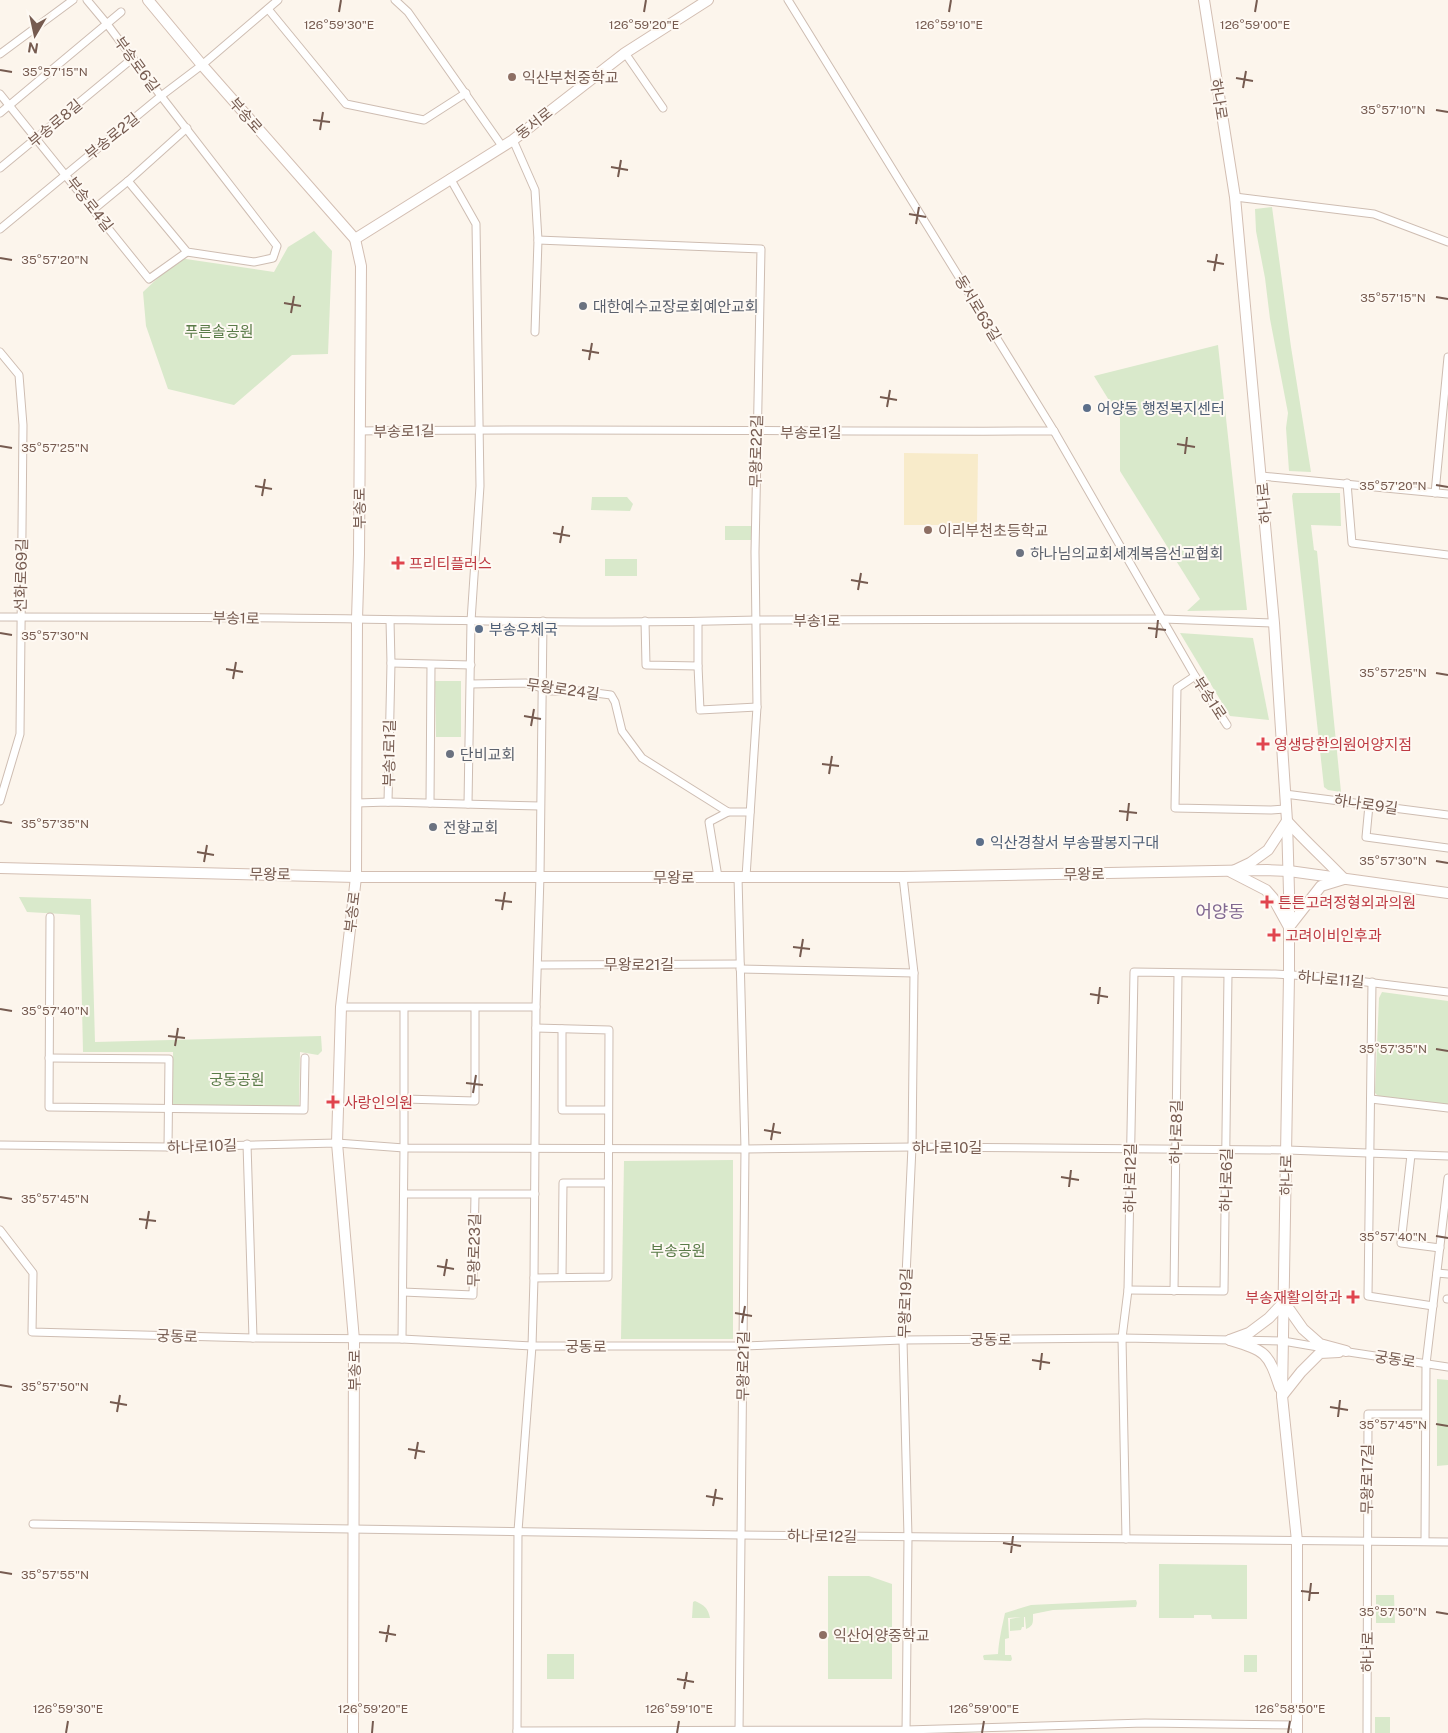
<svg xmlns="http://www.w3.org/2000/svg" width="1448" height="1733" viewBox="0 0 1448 1733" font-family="'Public Sans','Noto Sans KR',sans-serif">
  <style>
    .green { fill: #d9e9cb }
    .sand { fill: #f8ebca }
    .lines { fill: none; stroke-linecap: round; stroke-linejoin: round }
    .street-casing { stroke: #cebdb2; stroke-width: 9 }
    .secondary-casing { stroke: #d3beb2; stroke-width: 12 }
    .street { stroke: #fff; stroke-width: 7 }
    .secondary { stroke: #fff; stroke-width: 10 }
    .ticks { fill: none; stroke: #765b50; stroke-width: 2 }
    .education-dot { fill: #8d6e63; stroke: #fef9f3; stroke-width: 2 }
    .worship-dot { fill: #6b7280; stroke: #fef9f3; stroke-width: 2 }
    .service-dot { fill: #5c6f8a; stroke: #fef9f3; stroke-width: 2 }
    .health-dot { fill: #e0444e; stroke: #fef9f3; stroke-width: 2 }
    .labels { text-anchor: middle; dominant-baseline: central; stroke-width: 4; stroke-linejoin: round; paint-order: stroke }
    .street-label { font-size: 15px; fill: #765b50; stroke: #fef9f3 }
    .education-label { font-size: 15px; fill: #785e54; stroke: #fef9f3; text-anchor: start }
    .worship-label { font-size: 15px; fill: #5b616d; stroke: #fef9f3; text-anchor: start }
    .park-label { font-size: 15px; fill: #5a7b48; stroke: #fef9f3 }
    .service-label { font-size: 15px; fill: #4e5e75; stroke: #fef9f3; text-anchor: start }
    .health-label { font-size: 15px; fill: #be3a42; stroke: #fef9f3; text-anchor: start }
    .quarter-label { font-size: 18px; fill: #816891; stroke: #fef9f3 }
    .ticks-label { font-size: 12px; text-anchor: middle; fill: #765b50; stroke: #fef9f3; stroke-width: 4; stroke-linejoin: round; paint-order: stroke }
  </style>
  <rect width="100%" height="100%" fill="#fcf5ec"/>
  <!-- green -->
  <g class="green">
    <polygon points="1272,207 1291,347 1311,472 1289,471 1286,428 1288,413 1270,319 1265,278 1256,231 1255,209"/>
    <polygon points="314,231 332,251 328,354 292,355 234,405 168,389 146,326 143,292 179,258 274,272 288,247"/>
    <polygon points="1218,345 1247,610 1187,611 1200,599 1120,471 1120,418 1094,376"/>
    <polygon points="1293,493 1340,493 1341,526 1311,525 1314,550 1317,551 1341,792 1328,790 1324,787 1292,496"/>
    <polygon points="592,497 627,497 633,504 630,511 591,510"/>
    <rect x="725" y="526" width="31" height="14"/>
    <rect x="605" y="559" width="32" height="17"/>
    <polygon points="1180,633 1253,638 1269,720 1230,716"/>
    <polygon points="435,681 461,681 461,737 436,737"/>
    <polygon points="19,897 91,899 95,1042 321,1036 322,1051 318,1055 300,1052 299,1106 173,1106 173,1052 83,1052 80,915 27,912"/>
    <polygon points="1382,992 1448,1001 1448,1106 1380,1098 1375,1093 1379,998"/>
    <polygon points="733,1160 733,1339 621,1339 624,1161"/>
    <polygon points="1437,1379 1448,1380 1448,1465 1437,1466"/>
    <polygon points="1159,1564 1247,1565 1247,1619 1212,1619 1211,1615 1194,1615 1194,1618 1159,1618"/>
    <polygon points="828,1576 869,1576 892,1584 892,1679 828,1679"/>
    <polygon points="1376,1595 1394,1595 1395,1623 1376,1623"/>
    <path d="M1136,1600L1137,1603L1136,1607L1053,1610L1033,1614C1033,1622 1034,1626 1026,1629L1025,1617H1024V1627H1022L1021,1630L1010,1631V1619L1021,1617L1008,1618L1009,1638L1005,1639V1655H1011L1012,1659L1011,1661L984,1660L983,1656L984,1655L998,1654C999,1639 1002,1627 1005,1613L1031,1605Z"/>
    <path d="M695,1601C704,1605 708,1608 710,1618H692L693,1602Z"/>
    <rect x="547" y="1654" width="27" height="25"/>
    <rect x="1244" y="1655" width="13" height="17"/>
    <rect x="1375" y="1717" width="15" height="16"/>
  </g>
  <!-- sand -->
  <polygon class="sand" points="904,453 978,454 977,525 904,525"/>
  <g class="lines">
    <!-- street casing -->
    <g class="street-casing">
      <g id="street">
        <polyline points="87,0 107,24 161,96 277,246 273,258 254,262 187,252 128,181"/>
        <polyline points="395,0 408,12 502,146"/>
        <polyline points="788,0 1054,431 1195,676 1227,725"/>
        <polyline points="268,9 346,104 424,120 466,93"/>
        <polyline points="625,53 663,108"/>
        <polyline points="0,54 73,0"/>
        <polyline points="0,94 149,279 187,252"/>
        <polyline points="0,113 121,12"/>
        <polyline points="513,140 535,190 538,240 535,332"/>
        <polyline points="0,168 133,58"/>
        <polyline points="450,178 476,224 480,486 471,621 468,804"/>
        <polyline points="1235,197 1374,214 1448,242"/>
        <polyline points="94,209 128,181 187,128"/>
        <polyline points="0,229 161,96 202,65 278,0"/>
        <polyline points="538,240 761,249 755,552 757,707 746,877"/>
        <polyline points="0,352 19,375 23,425 20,734 0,801"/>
        <path d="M360,431C591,428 822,432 1054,431"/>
        <polyline points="1261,476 1448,494"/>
        <polyline points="1347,483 1352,543 1448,555"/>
        <polyline points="1435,493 1448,357"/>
        <path d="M0,617C119,617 238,617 357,619C490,621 624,624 757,620L1163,619L1274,623"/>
        <polyline points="645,621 646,665 698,666 698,622"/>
        <polyline points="391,663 471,665"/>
        <polyline points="698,666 700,710 757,707"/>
        <polyline points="1195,676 1177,688 1175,808 1271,810 1285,809"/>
        <polyline points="471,684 526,683 551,691 580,691 611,695 615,702 622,731 642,758 728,812 750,812"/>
        <polyline points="1285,794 1448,815"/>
        <polyline points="388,802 391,663 390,620"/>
        <polyline points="357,803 388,802 540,806"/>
        <polyline points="430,803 431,665"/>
        <polyline points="1369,805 1366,837 1448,848"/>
        <polyline points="718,877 709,822 728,812"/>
        <polyline points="738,877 745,1149 739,1733"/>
        <polyline points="903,877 914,973 912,1147 903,1340 908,1537 906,1733"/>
        <polyline points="50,917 49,1107 304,1110 305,1058"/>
        <polyline points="538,965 740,964"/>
        <polyline points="740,969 914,973"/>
        <polyline points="1372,982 1368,1296 1433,1306"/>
        <polyline points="341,1007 536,1007"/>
        <polyline points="562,1029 562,1110 608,1110"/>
        <polyline points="49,1058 169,1059 168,1147"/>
        <polyline points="404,1099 475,1101 475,1008"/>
        <polyline points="1371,1099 1448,1108"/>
        <polyline points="247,1144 253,1338"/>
        <polyline points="0,1145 168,1147 337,1143 404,1148 745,1149 912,1147 1287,1150 1448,1156"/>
        <polyline points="1411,1155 1401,1243 1440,1248"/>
        <polyline points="404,1194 535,1194"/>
        <polyline points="0,1230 33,1273 32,1332 253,1338 402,1339 532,1346 743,1346 903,1340 1122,1338 1283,1341 1324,1348"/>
        <polyline points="1437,1273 1448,1274"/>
        <polyline points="562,1277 563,1183 608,1183"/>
        <polyline points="534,1278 608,1277 609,1030 536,1028"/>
        <polyline points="1128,1290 1224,1291 1228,974"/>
        <polyline points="1174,1291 1178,974"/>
        <polyline points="403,1292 473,1295 475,1195"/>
        <polyline points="1447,1299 1448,1299"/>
        <polyline points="402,1339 404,1148 404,1008"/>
        <polyline points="1342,1351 1448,1367"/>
        <polyline points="33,1524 741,1535 1448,1542"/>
        <polyline points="1126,1539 1122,1338 1128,1290 1134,972 1275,974 1325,977 1448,992"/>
        <polyline points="1425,1541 1426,1364 1448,1178"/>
        <polyline points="517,1731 906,1730 1145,1723 1297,1725"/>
        <polyline points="517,1733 518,1531 532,1346 534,1278 536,1007 540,876 543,621"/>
        <polyline points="1367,1733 1368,1414 1425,1414"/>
      </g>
    </g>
    <!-- secondary casing -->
    <g class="secondary-casing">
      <g id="secondary">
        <polyline points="148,0 202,65 355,239 361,266 359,554 357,619 356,877 341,1007 337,1143 354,1340 353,1733"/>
        <polyline points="1204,0 1235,197 1274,623 1287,821 1289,892 1289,975 1282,1396 1297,1541 1297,1733"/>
        <polyline points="355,239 513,140 625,53 708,0"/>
        <path d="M1287,821C1305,841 1325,859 1344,879L1321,886L1289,927L1273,898L1266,890L1231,872L1250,863L1268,850Z"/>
        <polyline points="0,868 356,877 903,877 1267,870 1289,871 1448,893"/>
        <polyline points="1230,1340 1249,1333 1269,1318 1284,1302 1303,1329 1320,1344 1346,1351"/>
        <path d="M1230,1340C1266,1351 1268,1352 1280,1388"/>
        <polyline points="1282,1396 1301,1372 1320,1353 1339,1352"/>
      </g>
    </g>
    <!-- street -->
    <use href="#street" class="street"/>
    <!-- secondary -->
    <use href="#secondary" class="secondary"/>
  </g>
  <!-- ticks -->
  <path class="ticks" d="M339,12L341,0M644,12L646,0M949,12L951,0M1255,12L1257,0M0,70L12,72M1236,78L1253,81M1243,88L1246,71M1436,110L1448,112M313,120L330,122M320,130L323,112M611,167L628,170M618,177L621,160M909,214L926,217M916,224L919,207M0,258L12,260M1207,261L1224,264M1214,271L1217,254M1436,297L1448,299M284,303L301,306M291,313L294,296M582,350L599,353M589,360L592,343M880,397L897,400M887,407L890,390M1177,444L1195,447M0,446L12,448M1185,454L1187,437M1436,485L1448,487M255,486L272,489M262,496L265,479M553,533L570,536M560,543L563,526M851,580L868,583M858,590L861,573M1148,628L1166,630M0,633L12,635M1156,638L1158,620M226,669L243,672M1436,673L1448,675M233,679L236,662M524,716L541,719M531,726L534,709M822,764L839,766M829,774L832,756M1119,811L1137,813M0,821L12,823M1127,821L1129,803M197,852L214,855M1436,861L1448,863M204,862L207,845M495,900L512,902M502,910L505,892M793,947L810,949M800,957L803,939M1090,994L1108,997M1098,1004L1100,987M0,1009L12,1011M168,1036L185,1038M175,1046L178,1028M1436,1049L1448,1051M466,1083L483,1085M473,1093L476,1075M764,1130L781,1133M771,1140L774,1123M1061,1177L1079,1180M1069,1187L1071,1170M0,1197L12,1199M139,1219L156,1221M146,1229L149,1211M1436,1236L1448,1238M437,1266L454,1269M444,1276L447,1259M735,1313L752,1316M742,1323L745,1306M1032,1360L1050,1363M1040,1370L1042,1353M0,1385L12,1387M110,1402L127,1405M1330,1407L1348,1410M117,1412L120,1395M1338,1417L1340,1400M1436,1424L1448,1426M408,1449L425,1452M415,1459L418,1442M706,1496L723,1499M713,1506L716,1489M1003,1543L1021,1546M1011,1553L1013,1536M0,1572L12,1574M1301,1591L1319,1593M1309,1601L1311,1583M1436,1612L1448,1614M379,1632L396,1635M386,1642L389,1625M677,1679L694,1682M684,1689L687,1672M66,1733L68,1721M372,1733L373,1721M677,1733L679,1721M982,1733L984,1721M1288,1733L1290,1721"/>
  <!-- markers -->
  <g class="education-dot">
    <circle cx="512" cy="77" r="5"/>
    <circle cx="928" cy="530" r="5"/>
    <circle cx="823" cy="1635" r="5"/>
  </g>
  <g class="worship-dot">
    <circle cx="583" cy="306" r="5"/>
    <circle cx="1020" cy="553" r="5"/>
    <circle cx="450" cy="754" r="5"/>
    <circle cx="433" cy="827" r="5"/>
  </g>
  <g class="service-dot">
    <circle cx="1087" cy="408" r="5"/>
    <circle cx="479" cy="629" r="5"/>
    <circle cx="980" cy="842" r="5"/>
  </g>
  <g class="health-dot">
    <path d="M395.5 555.5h5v5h5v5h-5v5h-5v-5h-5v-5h5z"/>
    <path d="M1260.5 736.5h5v5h5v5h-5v5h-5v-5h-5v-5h5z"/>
    <path d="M1264.5 894.5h5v5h5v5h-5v5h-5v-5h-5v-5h5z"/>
    <path d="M1271.5 927.5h5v5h5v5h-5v5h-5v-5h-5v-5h5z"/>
    <path d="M330.5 1094.5h5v5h5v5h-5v5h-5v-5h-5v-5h5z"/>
    <path d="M1350.5 1289.5h5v5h5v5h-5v5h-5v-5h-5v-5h5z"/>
  </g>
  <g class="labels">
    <!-- street labels -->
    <g class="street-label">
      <text transform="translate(137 64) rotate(54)">부송로6길</text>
      <text transform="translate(1219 99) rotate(81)">하나로</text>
      <text transform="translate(246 115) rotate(49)">부송로</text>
      <text transform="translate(55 123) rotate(-40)">부송로8길</text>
      <text transform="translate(534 123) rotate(-38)">동서로</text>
      <text transform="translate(112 136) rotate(-39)">부송로2길</text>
      <text transform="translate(90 204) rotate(52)">부송로4길</text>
      <text transform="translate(978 308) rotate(59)">동서로63길</text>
      <text transform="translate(404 431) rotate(-1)">부송로1길</text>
      <text x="811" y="432">부송로1길</text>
      <text transform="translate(756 451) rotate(-89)">무왕로22길</text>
      <text transform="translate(1264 503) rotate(-95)">하나로</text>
      <text transform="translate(359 508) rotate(-90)">부송로</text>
      <text transform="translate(21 575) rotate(-89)">선화로69길</text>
      <text transform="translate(236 618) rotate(1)">부송1로</text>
      <text x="817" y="620">부송1로</text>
      <text transform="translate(563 689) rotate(8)">무왕로24길</text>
      <text transform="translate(1210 698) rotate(57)">부송1로</text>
      <text transform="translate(389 753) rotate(-89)">부송1로1길</text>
      <text transform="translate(1366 804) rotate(8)">하나로9길</text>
      <text transform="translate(270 874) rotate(1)">무왕로</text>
      <text transform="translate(1084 874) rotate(-1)">무왕로</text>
      <text x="674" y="877">무왕로</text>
      <text transform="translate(352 912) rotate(-83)">부송로</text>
      <text x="639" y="964">무왕로21길</text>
      <text transform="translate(1331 979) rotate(5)">하나로11길</text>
      <text transform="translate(1176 1132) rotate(-89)">하나로8길</text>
      <text transform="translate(202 1146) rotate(-2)">하나로10길</text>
      <text x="947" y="1147">하나로10길</text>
      <text transform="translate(1286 1175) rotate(-89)">하나로</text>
      <text transform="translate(1130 1178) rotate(-89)">하나로12길</text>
      <text transform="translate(1226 1180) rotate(-89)">하나로6길</text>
      <text transform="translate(474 1250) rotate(-89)">무왕로23길</text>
      <text transform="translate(905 1303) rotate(-88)">무왕로19길</text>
      <text transform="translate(177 1336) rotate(2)">궁동로</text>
      <text x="991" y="1339">궁동로</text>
      <text x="586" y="1346">궁동로</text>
      <text transform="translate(1395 1359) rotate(9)">궁동로</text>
      <text transform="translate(743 1366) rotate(-89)">무왕로21길</text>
      <text transform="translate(354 1370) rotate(-90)">부송로</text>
      <text transform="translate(1367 1479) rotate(-89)">무왕로17길</text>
      <text transform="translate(822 1536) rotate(1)">하나로12길</text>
      <text transform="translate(1367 1652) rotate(-90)">하나로</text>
    </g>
    <!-- education labels -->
    <g class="education-label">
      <text x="522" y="77">익산부천중학교</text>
      <text x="938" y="530">이리부천초등학교</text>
      <text x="833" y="1635">익산어양중학교</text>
    </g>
    <!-- worship labels -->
    <g class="worship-label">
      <text x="593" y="306">대한예수교장로회예안교회</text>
      <text x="1030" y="553">하나님의교회세계복음선교협회</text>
      <text x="460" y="754">단비교회</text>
      <text x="443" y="827">전향교회</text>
    </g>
    <!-- park labels -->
    <g class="park-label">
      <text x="219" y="331">푸른솔공원</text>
      <text x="237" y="1079">궁동공원</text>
      <text x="678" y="1250">부송공원</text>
    </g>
    <!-- service labels -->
    <g class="service-label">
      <text x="1097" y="408">어양동 행정복지센터</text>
      <text x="489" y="629">부송우체국</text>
      <text x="990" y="842">익산경찰서 부송팔봉지구대</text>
    </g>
    <!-- health labels -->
    <g class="health-label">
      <text x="409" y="563">프리티플러스</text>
      <text x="1274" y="744">영생당한의원어양지점</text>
      <text x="1278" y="902">튼튼고려정형외과의원</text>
      <text x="1285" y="935">고려이비인후과</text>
      <text x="344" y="1102">사랑인의원</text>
      <text x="1342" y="1297" text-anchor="end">부송재활의학과</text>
    </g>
    <!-- quarter labels -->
    <g class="quarter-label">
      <text x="1220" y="911">어양동</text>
    </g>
  </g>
  <g class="ticks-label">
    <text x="339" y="29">126°59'30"E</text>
    <text x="644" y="29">126°59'20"E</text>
    <text x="949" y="29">126°59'10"E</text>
    <text x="1255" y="29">126°59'00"E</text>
    <text x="55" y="76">35°57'15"N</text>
    <text x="1393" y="114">35°57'10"N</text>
    <text x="55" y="264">35°57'20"N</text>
    <text x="1393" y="302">35°57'15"N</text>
    <text x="55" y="452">35°57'25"N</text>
    <text x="1393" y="490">35°57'20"N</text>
    <text x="55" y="640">35°57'30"N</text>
    <text x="1393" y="677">35°57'25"N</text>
    <text x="55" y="828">35°57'35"N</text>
    <text x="1393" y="865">35°57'30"N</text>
    <text x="55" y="1015">35°57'40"N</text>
    <text x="1393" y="1053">35°57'35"N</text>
    <text x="55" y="1203">35°57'45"N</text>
    <text x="1393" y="1241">35°57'40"N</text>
    <text x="55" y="1391">35°57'50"N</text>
    <text x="1393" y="1429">35°57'45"N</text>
    <text x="55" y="1579">35°57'55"N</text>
    <text x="1393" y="1616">35°57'50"N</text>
    <text x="68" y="1713">126°59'30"E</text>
    <text x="373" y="1713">126°59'20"E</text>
    <text x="679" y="1713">126°59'10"E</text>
    <text x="984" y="1713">126°59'00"E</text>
    <text x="1290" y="1713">126°58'50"E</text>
  </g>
  <!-- north arrow -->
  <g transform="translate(35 35) rotate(189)" stroke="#fef9f3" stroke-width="4" paint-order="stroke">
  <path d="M0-4L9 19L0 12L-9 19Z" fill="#765b50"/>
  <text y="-8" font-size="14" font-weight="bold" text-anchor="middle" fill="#765b50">N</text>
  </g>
</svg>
